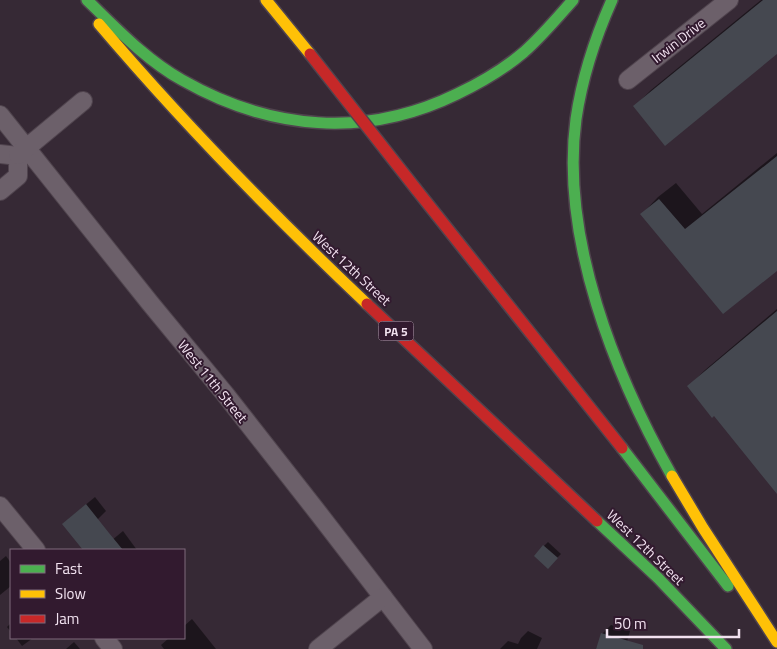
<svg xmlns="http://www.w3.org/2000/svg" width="777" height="649" viewBox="0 0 777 649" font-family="'Titillium Web',sans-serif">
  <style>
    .shadow { fill: #0007 }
    .building { fill: #454850 }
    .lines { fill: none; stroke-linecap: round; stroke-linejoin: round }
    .street-casing { stroke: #50444e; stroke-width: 20 }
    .fast-casing { stroke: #50444e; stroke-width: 14 }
    .slow-casing { stroke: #50444e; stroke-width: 14 }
    .jam-casing { stroke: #50444e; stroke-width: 14 }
    .street { stroke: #6c606a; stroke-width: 18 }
    .fast { stroke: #4caf50; stroke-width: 11 }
    .slow { stroke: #ffc107; stroke-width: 11 }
    .jam { stroke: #c62828; stroke-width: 11 }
    .jam-bridge-casing { stroke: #50444e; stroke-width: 14; stroke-linecap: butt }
    .jam-bridge { stroke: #c62828; stroke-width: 11 }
    .labels { text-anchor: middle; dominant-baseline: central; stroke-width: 4; stroke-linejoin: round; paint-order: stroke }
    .shield { fill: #321a2f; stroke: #b8a6b6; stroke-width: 1 }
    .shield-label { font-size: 12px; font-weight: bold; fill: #f2e2f0 }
    .street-label { font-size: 14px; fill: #f2e2f0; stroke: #321a2f }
  </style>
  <rect width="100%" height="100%" fill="#362935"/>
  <!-- shadow -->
  <g class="shadow">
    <polygon points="761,0 777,0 777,52 635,106 651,90"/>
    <polygon points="777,153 777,269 642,214 658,197 676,183 702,214"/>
    <polygon points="777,309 777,492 714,414 689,386 705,370"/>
    <polygon points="95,497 106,511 98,519 63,524 72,516"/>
    <polygon points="123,531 137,550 100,550"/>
    <polygon points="548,542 561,554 548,567 544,546"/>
    <polygon points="6,556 11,563 11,586 0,595 0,561"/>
    <polygon points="192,619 216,649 164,649 161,645 169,638 184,638 184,626"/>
    <polygon points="11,623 11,632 7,627"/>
    <polygon points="611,625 630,631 625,649 596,649 602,634"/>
    <polygon points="528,631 542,638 537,649 500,649 508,641 518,644 521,638"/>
    <polygon points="16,638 33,638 22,646"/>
    <polygon points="74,642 80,649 66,649"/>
  </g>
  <!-- building -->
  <g class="building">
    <polygon points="763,0 777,0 777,54 665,146 633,106"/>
    <polygon points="777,156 777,271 723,314 640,214 659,199 685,229"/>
    <polygon points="777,311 777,494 714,416 712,418 687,386"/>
    <polygon points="86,504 109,533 123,550 83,550 62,524"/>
    <polygon points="543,545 558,558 548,569 534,556"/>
    <polygon points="601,633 643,645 643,649 596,649"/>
  </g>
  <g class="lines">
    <!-- street casing -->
    <g class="street-casing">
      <g id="street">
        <polyline points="628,80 729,0"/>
        <polyline points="0,115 150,303 225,394 319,514 423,649"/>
        <polyline points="0,154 18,156 18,176 0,191"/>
        <polyline points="18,155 83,101"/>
        <polyline points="0,506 36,550"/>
        <polyline points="104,638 113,649"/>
        <polyline points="318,649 383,597"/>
      </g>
    </g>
    <!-- fast casing -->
    <g class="fast-casing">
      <g id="fast">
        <path d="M87,0C116,28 146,60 182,80C270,130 365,139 457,94C480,83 504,69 524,52C542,36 557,18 573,0"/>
        <path d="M612,0C595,38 582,78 576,119C560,238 615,375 672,476"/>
        <polyline points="622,448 728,586"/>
        <polyline points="597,521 658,578 726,649"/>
      </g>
    </g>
    <!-- slow casing -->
    <g class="slow-casing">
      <g id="slow">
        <polyline points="266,0 310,54"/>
        <path d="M99,24C183,123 273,215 367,304"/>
        <polyline points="672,476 703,528 777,642"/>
      </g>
    </g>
    <!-- jam casing -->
    <g class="jam-casing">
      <g id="jam">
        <polyline points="416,189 622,448"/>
        <polyline points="367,304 597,521"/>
      </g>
    </g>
    <!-- street -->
    <use href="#street" class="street"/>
    <!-- fast -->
    <use href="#fast" class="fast"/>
    <!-- slow -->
    <use href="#slow" class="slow"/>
    <!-- jam -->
    <use href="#jam" class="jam"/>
    <!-- jam-bridge casing -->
    <g class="jam-bridge-casing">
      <polyline id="jam-bridge" points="310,54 416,189"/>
    </g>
    <!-- jam-bridge -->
    <use href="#jam-bridge" class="jam-bridge"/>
  </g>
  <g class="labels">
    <!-- shield labels -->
    <rect class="shield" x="378.5" y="321.5" width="35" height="19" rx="4"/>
    <g class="shield-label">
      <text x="396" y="331">PA 5</text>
    </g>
    <!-- street labels -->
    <g class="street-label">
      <text transform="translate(678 40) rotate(-38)">Irwin Drive</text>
      <text transform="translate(352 268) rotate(43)">West 12th Street</text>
      <text transform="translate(213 381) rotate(51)">West 11th Street</text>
      <text transform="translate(646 547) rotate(44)">West 12th Street</text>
    </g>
  </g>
  <!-- legend -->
  <rect x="10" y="549" width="175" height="90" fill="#321a2f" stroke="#7f6a7c"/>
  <rect x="20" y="565" width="25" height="8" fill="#4caf50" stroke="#7f6a7c"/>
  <text x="55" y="574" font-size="15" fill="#f2e2f0">Fast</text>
  <rect x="20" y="590" width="25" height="8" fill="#ffc107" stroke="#7f6a7c"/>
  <text x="55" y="599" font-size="15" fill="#f2e2f0">Slow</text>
  <rect x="20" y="615" width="25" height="8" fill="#c62828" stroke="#7f6a7c"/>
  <text x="55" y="624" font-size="15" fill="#f2e2f0">Jam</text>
  <!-- scale -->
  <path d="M607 629v8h132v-8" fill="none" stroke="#f2e2f0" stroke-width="2.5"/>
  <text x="614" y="629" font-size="15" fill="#f2e2f0" stroke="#321a2f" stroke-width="4" paint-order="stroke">50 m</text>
</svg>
